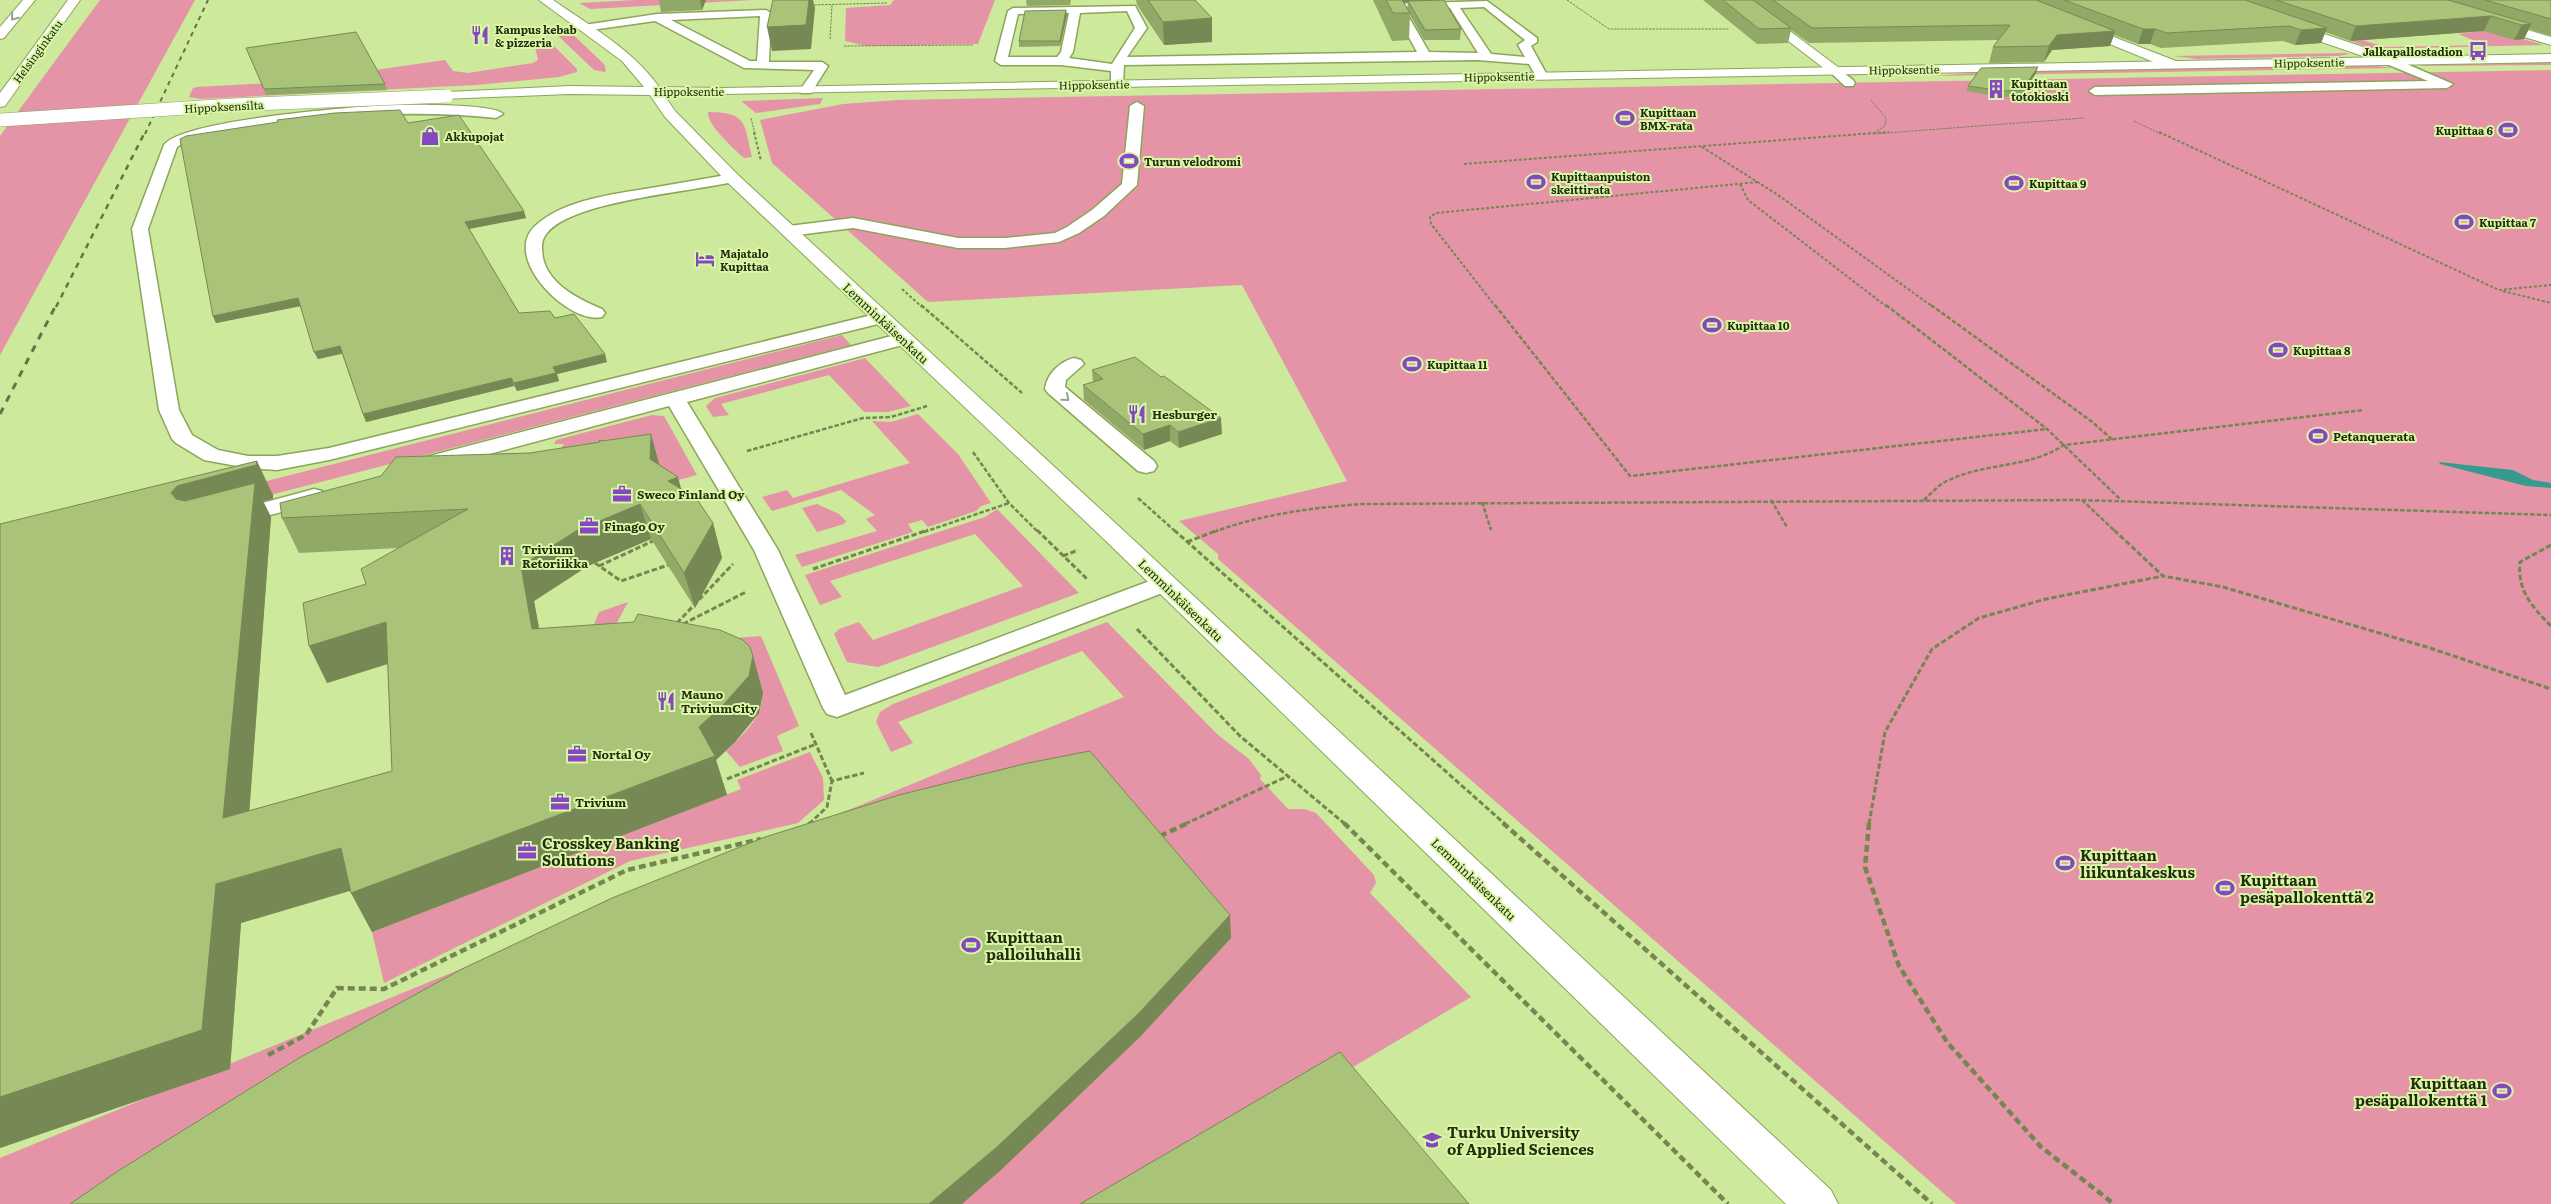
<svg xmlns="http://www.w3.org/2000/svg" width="2551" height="1204" viewBox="0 0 2551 1204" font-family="Literata,serif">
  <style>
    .green { fill: #e594a7 }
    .water { fill: #379a8f }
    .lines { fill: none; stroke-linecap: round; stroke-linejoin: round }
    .lane-casing { stroke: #8ca55a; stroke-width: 3 }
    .street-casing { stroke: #8ca55a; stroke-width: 2 }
    .secondary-casing { stroke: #8ca55a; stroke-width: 2 }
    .highway-casing { stroke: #8ca55a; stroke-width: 2 }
    .path-far4 { stroke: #748751; stroke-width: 1; stroke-dasharray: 2.5 1; stroke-linecap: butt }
    .path-far3 { stroke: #748751; stroke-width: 2; stroke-dasharray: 3 2; stroke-linecap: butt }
    .path-far2 { stroke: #748751; stroke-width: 2.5; stroke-dasharray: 4.5 2; stroke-linecap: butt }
    .path-far1 { stroke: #748751; stroke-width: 3; stroke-dasharray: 5.5 2.5; stroke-linecap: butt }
    .path { stroke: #748751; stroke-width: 4.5; stroke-dasharray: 7 4; stroke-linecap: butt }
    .lane { fill: #fff; fill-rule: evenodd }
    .street { fill: #fff; fill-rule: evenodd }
    .secondary { fill: #fff; fill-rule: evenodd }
    .highway { fill: #fff; fill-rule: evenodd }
    .rail-far2 { stroke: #647543; stroke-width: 2; stroke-dasharray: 4.5 4.5; stroke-linecap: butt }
    .rail-far1 { stroke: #647543; stroke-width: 2.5; stroke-dasharray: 5.5 5.5; stroke-linecap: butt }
    .rail { stroke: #647543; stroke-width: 3; stroke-dasharray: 7 7; stroke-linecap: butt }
    .secondary-bridge-casing { stroke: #8ca55a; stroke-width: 14; stroke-linecap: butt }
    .secondary-bridge { stroke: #fff; stroke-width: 13 }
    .wall { fill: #91a967; fill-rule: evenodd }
    .shaded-wall { fill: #768954 }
    .building { fill: #a9c478; stroke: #768954 }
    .oneway { stroke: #9ca092 }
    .labels { text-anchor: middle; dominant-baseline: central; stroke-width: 4; stroke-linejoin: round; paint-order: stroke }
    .far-poi-label { font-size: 11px; font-weight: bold; fill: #232d0d; stroke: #daf7a8; text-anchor: start }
    .far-street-label { font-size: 11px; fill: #232d0d; stroke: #daf7a8 }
    .street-label { font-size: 12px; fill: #232d0d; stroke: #daf7a8 }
    .poi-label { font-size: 12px; font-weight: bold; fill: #232d0d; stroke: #daf7a8; text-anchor: start }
    .near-poi-label { font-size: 15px; font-weight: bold; fill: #232d0d; stroke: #daf7a8; text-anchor: start }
  </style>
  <rect width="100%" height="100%" fill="#cde99b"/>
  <!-- green -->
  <g class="green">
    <polygon points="100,0 195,0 0,355 0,136"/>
    <polygon points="635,0 753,0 590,9 579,3"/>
    <polygon points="894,0 995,0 978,44 866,46 845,41 846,8 890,5"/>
    <polygon points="566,28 604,64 606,70 605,72 594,70 554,32"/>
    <polygon points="2490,30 2544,45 2372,49 2351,41 2362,40 2386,47 2485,45 2458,34"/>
    <polygon points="553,45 577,69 577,72 559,77 476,85 201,99 189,97 193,88 197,87 291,82 445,60 453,71 468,73 533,63 538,60 535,47"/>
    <polygon points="2346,53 2349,54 2339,56 2197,59 2173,56"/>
    <polygon points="2551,62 2551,65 2419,66 2430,64"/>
    <polygon points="2369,65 2394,68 1931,76 1989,72"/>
    <polygon points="2551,70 2551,1204 1956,1204 1218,559 1218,554 1179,521 1347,481 1242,285 928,302 772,163 760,120 843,104 898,100"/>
    <polygon points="823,98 820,104 756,113 741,101"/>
    <path d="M708,112C748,112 744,124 752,157L744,158C735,150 706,124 708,112Z"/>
    <polygon points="842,335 851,345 7,563 11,546"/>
    <polygon points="865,358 911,406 888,412 864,412 829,375 721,404 729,415 713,417 706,406 715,398"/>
    <polygon points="918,414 958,454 991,503 981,506 976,511 928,527 922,520 908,524 913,532 802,567 795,555 877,531 866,519 875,515 841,490 772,511 762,497 787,490 793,498 910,463 872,421 891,422"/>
    <polygon points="652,415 664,416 697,475 660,485 533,487 564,444 554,444 556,440"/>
    <polygon points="817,504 839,514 846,521 844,524 817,532 802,508"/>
    <polygon points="997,509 1079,593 878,667 847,662 834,634 839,629 859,622 873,640 1023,586 975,534 830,581 842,597 820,605 805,575 985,517"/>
    <polygon points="628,602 605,645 584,649 599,612"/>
    <polygon points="1107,622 1218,735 1249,759 1261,775 1260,779 1288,809 1304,809 1316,813 1374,875 1376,883 1370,893 1471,997 1122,1204 0,1204 0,1158 1124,697 1082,651 898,722 913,743 891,752 876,722 880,712 893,704"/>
    <path d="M761,636L799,726L777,736L783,751L740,767L726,751C744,733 770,712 760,684L683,642Z"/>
    <polygon points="810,752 823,778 824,800 798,823 630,861 384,983 372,932 741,789 737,780"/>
  </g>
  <!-- water -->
  <polygon class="water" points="2439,462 2513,470 2533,480 2551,483 2551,488 2526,486 2440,464"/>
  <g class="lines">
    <!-- lane casing -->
    <g class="lane-casing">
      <g id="lane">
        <path d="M1487,1L1537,38V42L1531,46L1547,75L1545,78H1537L1529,64L1477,60L1124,65L1123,83L1117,87L1111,83V71L1061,65H1001L995,61L1008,11L1013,8L1135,6L1147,28L1127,57L1417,52L1392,6L1393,4ZM1484,7L1525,40L1518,45L1525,57L1491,54L1460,8ZM1450,8L1478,53L1429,52L1404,9ZM1127,11L1135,28L1112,64L1069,58L1073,52L1080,13ZM1069,13L1061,52L1057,57H1008L1018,14Z"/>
        <path d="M766,10L771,13L769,62H822L828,66L811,93H801L800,90L814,70L744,68L655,21L584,31L578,28L584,25L657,14ZM760,16L757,61H750L671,20Z"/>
        <polygon points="2388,56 2453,84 2447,88 2095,95 2089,91 2095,87 2428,81 2384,63 2382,60"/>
        <polygon points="1835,66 1853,80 1855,83 1853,86 1845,86 1831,73 1829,70 1831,67"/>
        <polygon points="1137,102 1144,106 1137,185 1104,216 1079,233 1059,242 1005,248 958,248 853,228 789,236 781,231 789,226 853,218 958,238 1005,238 1055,233 1067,227 1092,210 1122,184 1130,106"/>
        <path d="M383,105C401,105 494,103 503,114L496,118C410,109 327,115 243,130C222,133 195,134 177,147L148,229L179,410L192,435L218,450L248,456H277L329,448L880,313L886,314L889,318L886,322L329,460L277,470L248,468L204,460L176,443L172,439L159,410L132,229L164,145C182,120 347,108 383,105Z"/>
        <path d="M732,174L737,175L739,178L737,181C693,192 574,200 547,233C540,241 542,249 543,258C549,285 580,300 602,309L605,313L602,317C569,325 501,258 535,226C566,198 617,194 657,187C682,183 707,178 732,174Z"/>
        <polygon points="903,333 910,335 912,339 910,343 687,402 778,550 845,695 1155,579 1164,577 1173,579 1176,584 1173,589 837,717 827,714 823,708 754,550 669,406 426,471 418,469 415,464 418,459"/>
        <path d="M1074,358L1081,360L1084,364L1066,380L1065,387L1154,461L1157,466L1154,471L1146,473L1138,471L1048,393L1045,389C1047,374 1059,362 1074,358Z"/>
        <polygon points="314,489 322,491 325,496 322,501 234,525 226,523 223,518 226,513"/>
      </g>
    </g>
    <!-- street casing -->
    <g class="street-casing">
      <g id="street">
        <polygon points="1735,0 1748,0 1842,70 1840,73 1830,73"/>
        <polygon points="2002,0 2018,0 2176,61 2178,64 2171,68 2166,67"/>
        <polygon points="2490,19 2551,37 2551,45 2486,26 2484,23"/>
        <polygon points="2288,22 2393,57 2395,60 2393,63 2383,63 2284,29 2282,26"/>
      </g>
    </g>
    <!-- secondary casing -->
    <g class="secondary-casing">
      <path id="secondary" d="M539,0H553C590,26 632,49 659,87L722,88L2551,54V62L664,95L675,111L738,175L1124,531L1831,1190L1838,1204H1786L1106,541L726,181L665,117L650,95L569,94L442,99L440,96L447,92L569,86L644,87L622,61Z"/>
    </g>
    <!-- highway casing -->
    <g class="highway-casing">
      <g id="highway">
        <polygon points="23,0 35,0 4,38 0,39 0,27"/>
        <polygon points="68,0 80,0 5,106 0,107 0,93"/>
      </g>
    </g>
    <!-- path-far4 -->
    <g class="path-far4">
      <polyline points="1567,0 1609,29 1729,29"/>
      <polyline points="811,5 887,3"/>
      <polyline points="830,39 832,5"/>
      <polyline points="844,46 973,45"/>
      <polyline points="1871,100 1886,118 1885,126 1875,132"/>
      <polyline points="751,118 755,134"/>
      <polyline points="2134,121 2161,134"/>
      <polyline points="1873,134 2084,118"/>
    </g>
    <!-- path-far3 -->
    <g class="path-far3">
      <polyline points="754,132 761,161"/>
      <polyline points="2159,132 2499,290 2551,285"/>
      <polyline points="1702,147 1778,195 1933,307"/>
      <polyline points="1464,164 1889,132"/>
      <polyline points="1740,184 1748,200 1887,307"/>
      <polyline points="902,289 922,307"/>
      <polyline points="2503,291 2551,303"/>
      <polyline points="1496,307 1431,224 1430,217 1436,213 1758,182"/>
    </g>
    <!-- path-far2 -->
    <g class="path-far2">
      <polyline points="921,305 1022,393"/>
      <polyline points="1495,305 1630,476 2047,429"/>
      <polyline points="1886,305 2047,429 2121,500"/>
      <polyline points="1931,305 2091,421 2113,440"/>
      <polyline points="747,451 863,418 891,417 927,406"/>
      <polyline points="973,452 1009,503 1038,532"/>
      <polyline points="1138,498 1176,532"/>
      <polyline points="1771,500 1787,527"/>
      <path d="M1924,500C1931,494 1937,486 1945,482C1983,462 2028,469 2064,445L2363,410"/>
      <polyline points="2082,500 2116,532"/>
      <polyline points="1482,502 1491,530"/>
      <polyline points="924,532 1009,503"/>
      <path d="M1214,532C1262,514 1311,508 1362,504L2081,500L2551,515"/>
    </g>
    <!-- path-far1 -->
    <g class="path-far1">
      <polyline points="1037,530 1087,579"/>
      <polyline points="1174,530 1505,824"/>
      <polyline points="2114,530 2163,576 2223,587 2430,648 2551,689"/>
      <polyline points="1187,542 1218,530"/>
      <path d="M2551,545L2520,562C2517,590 2532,607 2551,626"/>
      <polyline points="1063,556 1078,550"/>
      <polyline points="595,563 621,581 671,564"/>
      <polyline points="599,566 655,540"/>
      <polyline points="813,569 928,530"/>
      <polyline points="677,623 733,564"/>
      <polyline points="683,624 746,592"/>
      <polyline points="1137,629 1240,736 1345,824"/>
      <polyline points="811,733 832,781"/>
      <polyline points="727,779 816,744"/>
      <polyline points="809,824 827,807 832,781 864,773"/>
      <polyline points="1185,824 1288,776"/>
      <polyline points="1869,824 1885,732 1932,649 1979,618 2046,599 2163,576"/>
    </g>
    <!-- path -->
    <g class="path">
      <polyline points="1344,823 1728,1204"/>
      <polyline points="1503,823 1932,1204"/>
      <polyline points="1869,823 1865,867 1899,966 1947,1042 2041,1147 2114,1204"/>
      <polyline points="808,825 811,823"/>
      <polyline points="1160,836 1188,823"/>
      <polyline points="268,1055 306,1035 337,988 384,989 627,870 761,839"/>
    </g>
    <!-- lane -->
    <use href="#lane" class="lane"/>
    <!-- street -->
    <use href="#street" class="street"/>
    <!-- secondary -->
    <use href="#secondary" class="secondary"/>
    <!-- highway -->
    <use href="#highway" class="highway"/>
    <!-- rail-far2 -->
    <polyline class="rail-far2" points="145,134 208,0"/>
    <!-- rail-far1 -->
    <polyline class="rail-far1" points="56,307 145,132"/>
    <!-- rail -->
    <polyline class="rail" points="0,414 56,305"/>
    <!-- secondary-bridge casing -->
    <g class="secondary-bridge-casing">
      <polyline id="secondary-bridge" points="0,120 233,105 447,96"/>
    </g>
    <!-- secondary-bridge -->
    <use href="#secondary-bridge" class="secondary-bridge"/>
  </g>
  <!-- wall -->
  <g class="wall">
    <polygon points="659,0 706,0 702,10 661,12"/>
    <polygon points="1026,0 1071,0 1070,5 1027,6"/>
    <polygon points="1136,0 1195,0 1212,18 1212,42 1164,45 1137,5"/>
    <path d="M1373,0H1444L1461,29L1460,40H1424L1410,15L1409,40L1392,41ZM1404,2H1408L1407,8Z"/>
    <polygon points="1703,0 2551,0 2551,36 2529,29 2524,39 2514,40 2484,31 2350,41 2325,32 2321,43 2295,45 2283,41 2161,48 2150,44 2138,44 2114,35 2110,46 2052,50 2044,62 1989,63 1993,47 1998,40 1809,43 1791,30 1788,43 1757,44"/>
    <polygon points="1067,15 1060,46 1019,47 1019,41"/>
    <polygon points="246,48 385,84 387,90 266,95"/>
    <polygon points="2036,73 2021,96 2002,97 1966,91 1968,86"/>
    <polygon points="408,123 526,218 469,229 519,313 555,318 607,362 557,374 559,381 517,391 514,386 366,422 342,354 318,359 300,306 216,323 213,316"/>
    <polygon points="1092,370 1222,434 1179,448 1170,441 1144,450 1084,400 1083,385 1093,382"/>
    <polygon points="599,440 660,466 713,523 722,558 695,608 651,539 588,566 534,601 539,628 753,656 763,693 759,713 735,742 716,760 727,795 372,932 351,893 350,891 241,923 230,1069 0,1148 0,524 273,495 273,499 263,501 271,517 249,811 392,771 388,664 327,683 366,584 399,548 299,553 282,518 381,476 600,442"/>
  </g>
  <!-- shaded-wall -->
  <g class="shaded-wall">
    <polygon points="700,0 706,0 702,10"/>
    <polygon points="809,0 813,0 815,8 811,49 772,51 767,27"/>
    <polygon points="1391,0 1438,0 1408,1 1408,2 1391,3"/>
    <polygon points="1066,10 1067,15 1060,46 1060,41"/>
    <polygon points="2491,16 2484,31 2350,41 2356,26"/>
    <polygon points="1212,18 1212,42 1164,45 1163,22"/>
    <polygon points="2531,24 2524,39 2514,40 2522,25"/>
    <polygon points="2327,28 2321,43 2295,45 2301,30"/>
    <polygon points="2143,29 2155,29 2150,44 2138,44"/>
    <polygon points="2115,31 2110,46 2052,50 2044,62 2049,46 2057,35"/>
    <polygon points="2038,67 2036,73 2021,96 2022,90"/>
    <polygon points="524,211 526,218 468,229 465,222"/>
    <polygon points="298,298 301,306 216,323 213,316"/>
    <polygon points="340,346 343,353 318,359 314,352"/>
    <polygon points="605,354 607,362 557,374 559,381 517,391 514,383 553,367"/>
    <polygon points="511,378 514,386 366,422 363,414"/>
    <polygon points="1221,418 1222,434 1179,448 1178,432"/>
    <polygon points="1170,425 1170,441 1144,450 1143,434"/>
    <polygon points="651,434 660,467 650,459"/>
    <polygon points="257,461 273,495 273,499 263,501 271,517 246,857 223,818 194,520 171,493 177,486"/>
    <polygon points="678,477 687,511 668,481"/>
    <polygon points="640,504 651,539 588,566 534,601 546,666 532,629 521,566 576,531"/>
    <polygon points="713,523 722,558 695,608 684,573"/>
    <polygon points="386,622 403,659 327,683 309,646"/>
    <polygon points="753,656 763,693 759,713 735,742 716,760 727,795 372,932 351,893 699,727"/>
    <polygon points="341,848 362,887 241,923 230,1069 0,1148 0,1097 216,884"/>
    <polygon points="1230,915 1231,938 1141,1036 1001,1170 962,1204 929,1204"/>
  </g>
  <!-- building -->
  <g class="building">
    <polygon points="773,0 809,0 806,25 767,27"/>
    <polygon points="1148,0 1195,0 1212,18 1163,22"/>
    <polygon points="1386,0 1402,0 1410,13 1393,13"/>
    <polygon points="1444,0 1461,29 1425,30 1408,1"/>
    <polygon points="1723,0 1753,0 1791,28 1759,29"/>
    <polygon points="1773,0 2036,0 2115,31 2057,35 2049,46 1993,47 2010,25 1812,28"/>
    <polygon points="2064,0 2245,0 2327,28 2301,30 2289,26 2167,33 2155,29 2143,29"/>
    <polygon points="2276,0 2448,0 2531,24 2522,25 2491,16 2356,26"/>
    <polygon points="2485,0 2551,0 2551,19"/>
    <polygon points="1066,10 1060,41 1019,41 1025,11"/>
    <polygon points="356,32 385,84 264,89 246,48"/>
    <polygon points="2038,67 2022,90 2004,91 1968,86 1981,68"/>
    <polygon points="400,110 408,123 459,115 524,211 465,222 519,313 550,311 555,318 574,314 605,354 553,367 556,373 514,383 511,378 363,414 340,346 314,352 298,298 213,316 180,139 186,136 278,122 277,120 335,113"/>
    <polygon points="1135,357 1161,377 1164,376 1221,418 1178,432 1170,425 1143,434 1083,385 1103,379 1092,370"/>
    <polygon points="651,434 650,459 678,477 668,481 696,498 713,523 684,573 640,504 576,531 521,566 532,629 634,622 638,614 720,630 743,640 750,647 753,656 749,676 724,704 699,727 715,756 351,893 341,848 216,884 202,1030 0,1097 0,524 257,461 256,465 177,486 171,493 176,499 185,501 255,483 223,818 392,771 386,622 309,646 303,603 366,584 361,569 468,509 282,518 280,503 381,476 396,457 530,453 600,442 599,440 602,441"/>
    <polygon points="1090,751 1230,915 1139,1013 997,1147 929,1204 70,1204 118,1171 299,1058 462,969 612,898 765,837 899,795 1028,763"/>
    <polygon points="1340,1052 1469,1204 1080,1204"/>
  </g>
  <!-- one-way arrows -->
  <defs><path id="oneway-chevron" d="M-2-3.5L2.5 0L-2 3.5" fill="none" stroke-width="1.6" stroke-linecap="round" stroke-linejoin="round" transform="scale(1.25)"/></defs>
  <g class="oneway">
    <use href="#oneway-chevron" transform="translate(14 17) rotate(129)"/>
    <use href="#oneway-chevron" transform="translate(1066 398) rotate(40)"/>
  </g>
  <!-- icons -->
  <defs>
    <g id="restaurant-bare" transform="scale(1.5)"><path d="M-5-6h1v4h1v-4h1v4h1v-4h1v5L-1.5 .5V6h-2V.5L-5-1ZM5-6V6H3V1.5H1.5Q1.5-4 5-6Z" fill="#8548be" stroke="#daf7a8" stroke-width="2.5" paint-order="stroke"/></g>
    <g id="bus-bare" transform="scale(1.5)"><path d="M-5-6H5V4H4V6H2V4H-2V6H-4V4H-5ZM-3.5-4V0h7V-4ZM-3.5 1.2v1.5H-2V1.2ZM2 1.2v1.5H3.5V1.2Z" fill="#8548be" stroke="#daf7a8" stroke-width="2.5" paint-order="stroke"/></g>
    <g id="building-bare" transform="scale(1.5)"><path d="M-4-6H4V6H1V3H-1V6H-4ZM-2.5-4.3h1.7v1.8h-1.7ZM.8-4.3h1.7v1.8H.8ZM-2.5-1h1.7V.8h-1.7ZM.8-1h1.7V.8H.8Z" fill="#8548be" stroke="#daf7a8" stroke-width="2.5" paint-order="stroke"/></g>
    <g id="stadium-bare" transform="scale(1.5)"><path d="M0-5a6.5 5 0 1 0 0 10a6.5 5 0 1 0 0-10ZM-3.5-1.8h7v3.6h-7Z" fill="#8548be" stroke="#daf7a8" stroke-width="2.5" paint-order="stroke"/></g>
    <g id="shop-bare" transform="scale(1.5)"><path d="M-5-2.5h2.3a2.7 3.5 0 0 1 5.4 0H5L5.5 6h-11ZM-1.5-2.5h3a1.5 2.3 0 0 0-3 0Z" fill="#8548be" stroke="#daf7a8" stroke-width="2.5" paint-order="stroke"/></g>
    <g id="hotel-bare" transform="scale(1.5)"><path d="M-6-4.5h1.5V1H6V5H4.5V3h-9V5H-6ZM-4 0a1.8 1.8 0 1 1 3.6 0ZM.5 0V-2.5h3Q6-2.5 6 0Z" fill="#8548be" stroke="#daf7a8" stroke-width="2.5" paint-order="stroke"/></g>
    <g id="office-bare" transform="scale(1.5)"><path d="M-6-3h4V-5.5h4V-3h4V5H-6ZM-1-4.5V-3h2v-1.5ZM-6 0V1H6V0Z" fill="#8548be" stroke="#daf7a8" stroke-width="2.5" paint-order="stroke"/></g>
    <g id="university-bare" transform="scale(1.5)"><path d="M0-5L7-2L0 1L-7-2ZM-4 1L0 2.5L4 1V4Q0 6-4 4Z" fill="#8548be" stroke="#daf7a8" stroke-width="2.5" paint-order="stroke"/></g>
  </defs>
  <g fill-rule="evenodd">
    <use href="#restaurant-bare" x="480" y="35"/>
    <use href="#bus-bare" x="2478" y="51"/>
    <use href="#building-bare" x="1996" y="89"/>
    <use href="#stadium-bare" x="1625" y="118"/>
    <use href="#stadium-bare" x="2508" y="130"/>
    <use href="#shop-bare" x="430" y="136"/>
    <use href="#stadium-bare" x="1129" y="161"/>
    <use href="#stadium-bare" x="1536" y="182"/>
    <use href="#stadium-bare" x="2014" y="183"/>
    <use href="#stadium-bare" x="2464" y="222"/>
    <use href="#hotel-bare" x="705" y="259"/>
    <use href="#stadium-bare" x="1712" y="325"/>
    <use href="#stadium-bare" x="2278" y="350"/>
    <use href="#stadium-bare" x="1412" y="364"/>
    <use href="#restaurant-bare" x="1137" y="414"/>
    <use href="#stadium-bare" x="2318" y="436"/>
    <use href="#office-bare" x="622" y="494"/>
    <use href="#office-bare" x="589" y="526"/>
    <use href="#building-bare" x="507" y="556"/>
    <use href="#restaurant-bare" x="666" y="701"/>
    <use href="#office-bare" x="577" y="754"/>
    <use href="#office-bare" x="560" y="802"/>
    <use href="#office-bare" x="527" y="851"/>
    <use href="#stadium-bare" x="2065" y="863"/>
    <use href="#stadium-bare" x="2225" y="888"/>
    <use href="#stadium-bare" x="971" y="945"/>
    <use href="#stadium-bare" x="2502" y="1091"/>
    <use href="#university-bare" x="1432" y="1140"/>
  </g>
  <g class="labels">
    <!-- far-poi labels -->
    <g class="far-poi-label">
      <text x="495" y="29">Kampus kebab<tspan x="495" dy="13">&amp; pizzeria</tspan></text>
      <text x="2463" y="51" text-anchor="end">Jalkapallostadion</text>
      <text x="2011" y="83">Kupittaan<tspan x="2011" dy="13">totokioski</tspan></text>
      <text x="1640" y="112">Kupittaan<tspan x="1640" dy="13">BMX-rata</tspan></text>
      <text x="2493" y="130" text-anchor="end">Kupittaa 6</text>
      <text x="445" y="136">Akkupojat</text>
      <text x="1144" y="161">Turun velodromi</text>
      <text x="1551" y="176">Kupittaanpuiston<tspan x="1551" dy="13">skeittirata</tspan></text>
      <text x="2029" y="183">Kupittaa 9</text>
      <text x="2479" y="222">Kupittaa 7</text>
      <text x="720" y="253">Majatalo<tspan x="720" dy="13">Kupittaa</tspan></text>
      <text x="1727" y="325">Kupittaa 10</text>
      <text x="2293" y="350">Kupittaa 8</text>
      <text x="1427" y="364">Kupittaa 11</text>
    </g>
    <!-- far-street labels -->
    <g class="far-street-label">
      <text transform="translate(37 51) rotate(-54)">Helsinginkatu</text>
      <text transform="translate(2309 62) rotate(-1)">Hippoksentie</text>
      <text transform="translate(1904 69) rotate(-1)">Hippoksentie</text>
      <text transform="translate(1499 76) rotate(-1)">Hippoksentie</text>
      <text transform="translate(1094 84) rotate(-1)">Hippoksentie</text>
      <text x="689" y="91">Hippoksentie</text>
      <text transform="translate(224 106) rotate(-3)">Hippoksensilta</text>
    </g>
    <!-- street labels -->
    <g class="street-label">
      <text transform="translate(886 323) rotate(43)">Lemminkäisenkatu</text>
      <text transform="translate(1181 600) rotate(44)">Lemminkäisenkatu</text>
      <text transform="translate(1474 879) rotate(44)">Lemminkäisenkatu</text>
    </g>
    <!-- poi labels -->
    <g class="poi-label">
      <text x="1152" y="414">Hesburger</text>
      <text x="2333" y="436">Petanquerata</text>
      <text x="637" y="494">Sweco Finland Oy</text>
      <text x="604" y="526">Finago Oy</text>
      <text x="522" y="549">Trivium<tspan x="522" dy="14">Retoriikka</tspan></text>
      <text x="681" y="694">Mauno<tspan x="681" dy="14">TriviumCity</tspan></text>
      <text x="592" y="754">Nortal Oy</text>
      <text x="575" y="802">Trivium</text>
    </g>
    <!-- near-poi labels -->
    <g class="near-poi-label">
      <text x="542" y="842">Crosskey Banking<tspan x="542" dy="17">Solutions</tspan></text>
      <text x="2080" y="854">Kupittaan<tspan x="2080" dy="17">liikuntakeskus</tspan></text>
      <text x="2240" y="879">Kupittaan<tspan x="2240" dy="17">pesäpallokenttä 2</tspan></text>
      <text x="986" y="936">Kupittaan<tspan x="986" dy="17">palloiluhalli</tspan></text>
      <text x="2487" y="1082" text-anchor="end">Kupittaan<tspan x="2487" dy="17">pesäpallokenttä 1</tspan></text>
      <text x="1447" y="1131">Turku University<tspan x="1447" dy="17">of Applied Sciences</tspan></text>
    </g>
  </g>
</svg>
